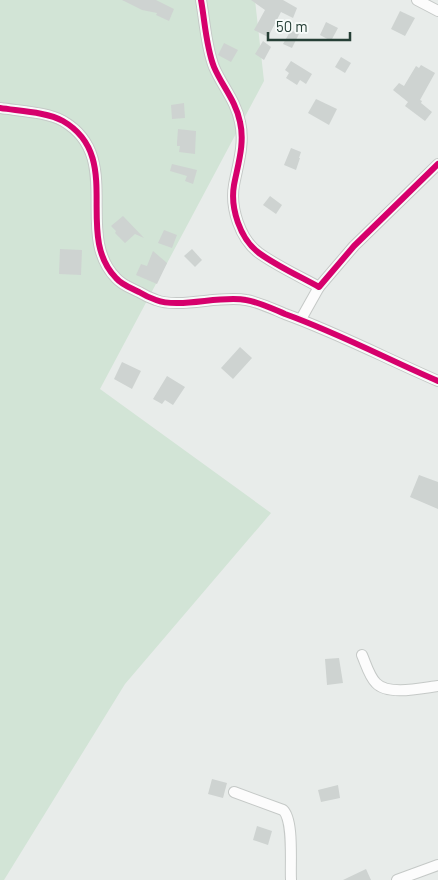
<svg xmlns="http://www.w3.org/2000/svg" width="438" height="880" viewBox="0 0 438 880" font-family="Barlow,sans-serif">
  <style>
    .green { fill: #d2e4d6 }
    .building { fill: #ced3d1 }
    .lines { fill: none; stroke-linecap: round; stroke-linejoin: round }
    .street-casing { stroke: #c5c9c7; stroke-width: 12 }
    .street { stroke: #fcfcfc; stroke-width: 10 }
    .cycleway-casing { stroke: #f6faf8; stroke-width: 9 }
    .cycleway { stroke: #d6006c; stroke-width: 6 }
  </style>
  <rect width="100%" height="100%" fill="#e8ecea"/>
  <!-- green -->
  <polygon class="green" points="0,0 255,0 264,81 100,389 271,513 125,684 4,880 0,880"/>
  <!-- building -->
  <g class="building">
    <polygon points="122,0 156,0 174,9 169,21 156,15 157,13 142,10"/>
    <polygon points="251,0 283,0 297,8 293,18 281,12 268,37 254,30 265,10"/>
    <polygon points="400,11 415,18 405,36 391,29"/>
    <polygon points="326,22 338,28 331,41 320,35"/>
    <polygon points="291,30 299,34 292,48 283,44"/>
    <polygon points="263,41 271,47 264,60 255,54"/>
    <polygon points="224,43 238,50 231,62 218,55"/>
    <polygon points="341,57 351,63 345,73 335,67"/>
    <polygon points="291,61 312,74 306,84 300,80 297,85 286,78 289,73 285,70"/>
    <polygon points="421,65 435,73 420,100 422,101 421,103 432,112 425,121 405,106 408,102 393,90 399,83 404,86 416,66 419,68"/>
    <polygon points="316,99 337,109 329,125 308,113"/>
    <polygon points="184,103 185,118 172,119 171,105"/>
    <polygon points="178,129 196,131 195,154 179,152 180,146 177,146 177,143"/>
    <polygon points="291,148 301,152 299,158 300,158 296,170 284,165"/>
    <polygon points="172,164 197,170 193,184 185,181 187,176 170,171"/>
    <polygon points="270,196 282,205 276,214 263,205"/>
    <polygon points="123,216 144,238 135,234 125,243 115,233 116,231 111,226"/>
    <polygon points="164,230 177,235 172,248 158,243"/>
    <polygon points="60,249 82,250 81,275 59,274"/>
    <polygon points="192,249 202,260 195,267 184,256"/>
    <polygon points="153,251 167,263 157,284 136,275 141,264 147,266"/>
    <polygon points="240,347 252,358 233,379 221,368"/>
    <polygon points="122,362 141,371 132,389 114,379"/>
    <polygon points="167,376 185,387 173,405 165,400 162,404 153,399"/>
    <polygon points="419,475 438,482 438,509 410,497"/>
    <polygon points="339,658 343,683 327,685 325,659"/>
    <polygon points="212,779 227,783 223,798 208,794"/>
    <polygon points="338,785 340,798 321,802 318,790"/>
    <polygon points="257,826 272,831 268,845 253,840"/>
    <polygon points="366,869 371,880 343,880"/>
  </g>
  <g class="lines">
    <!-- street casing -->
    <g class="street-casing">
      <g id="street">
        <path d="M201,0C205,22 206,47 214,67C222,86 236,101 240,122C245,143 238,164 234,185C230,208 240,239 259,253C277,266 299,276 319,287L354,246L438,164"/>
        <polyline points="417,0 438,11"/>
        <path d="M0,108C19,111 47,112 63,121C125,157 73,234 116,278C122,285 131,288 139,292C144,295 150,298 156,300C179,309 220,295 246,300C259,302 273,309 285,314C338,333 387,359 438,381"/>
        <polyline points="301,319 319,287"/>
        <path d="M362,655C366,664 369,676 376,683C388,696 422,688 438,686"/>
        <path d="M234,792L283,810C294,820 290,864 291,880"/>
        <polyline points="397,880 438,865"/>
      </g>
    </g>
    <!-- street -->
    <use href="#street" class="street"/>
    <!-- cycleway casing -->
    <g class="cycleway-casing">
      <g id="cycleway">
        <path d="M201,0C205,22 206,47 214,67C222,86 236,101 240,122C245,143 238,164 234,185C230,208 240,239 259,253C277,266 299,276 319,287L354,246L438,164"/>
        <path d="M0,108C19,111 47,112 63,121C125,157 73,234 116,278C122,285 131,288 139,292C144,295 150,298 156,300C179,309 220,295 246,300C259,302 273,309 285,314C338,333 387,359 438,381"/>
      </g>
    </g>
    <!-- cycleway -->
    <use href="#cycleway" class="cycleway"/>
  </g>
  <!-- scale -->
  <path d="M268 32v8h82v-8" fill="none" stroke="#263f36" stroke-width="2.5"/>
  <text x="276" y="32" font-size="15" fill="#263f36" stroke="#f6faf8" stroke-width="4" paint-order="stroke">50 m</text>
</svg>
